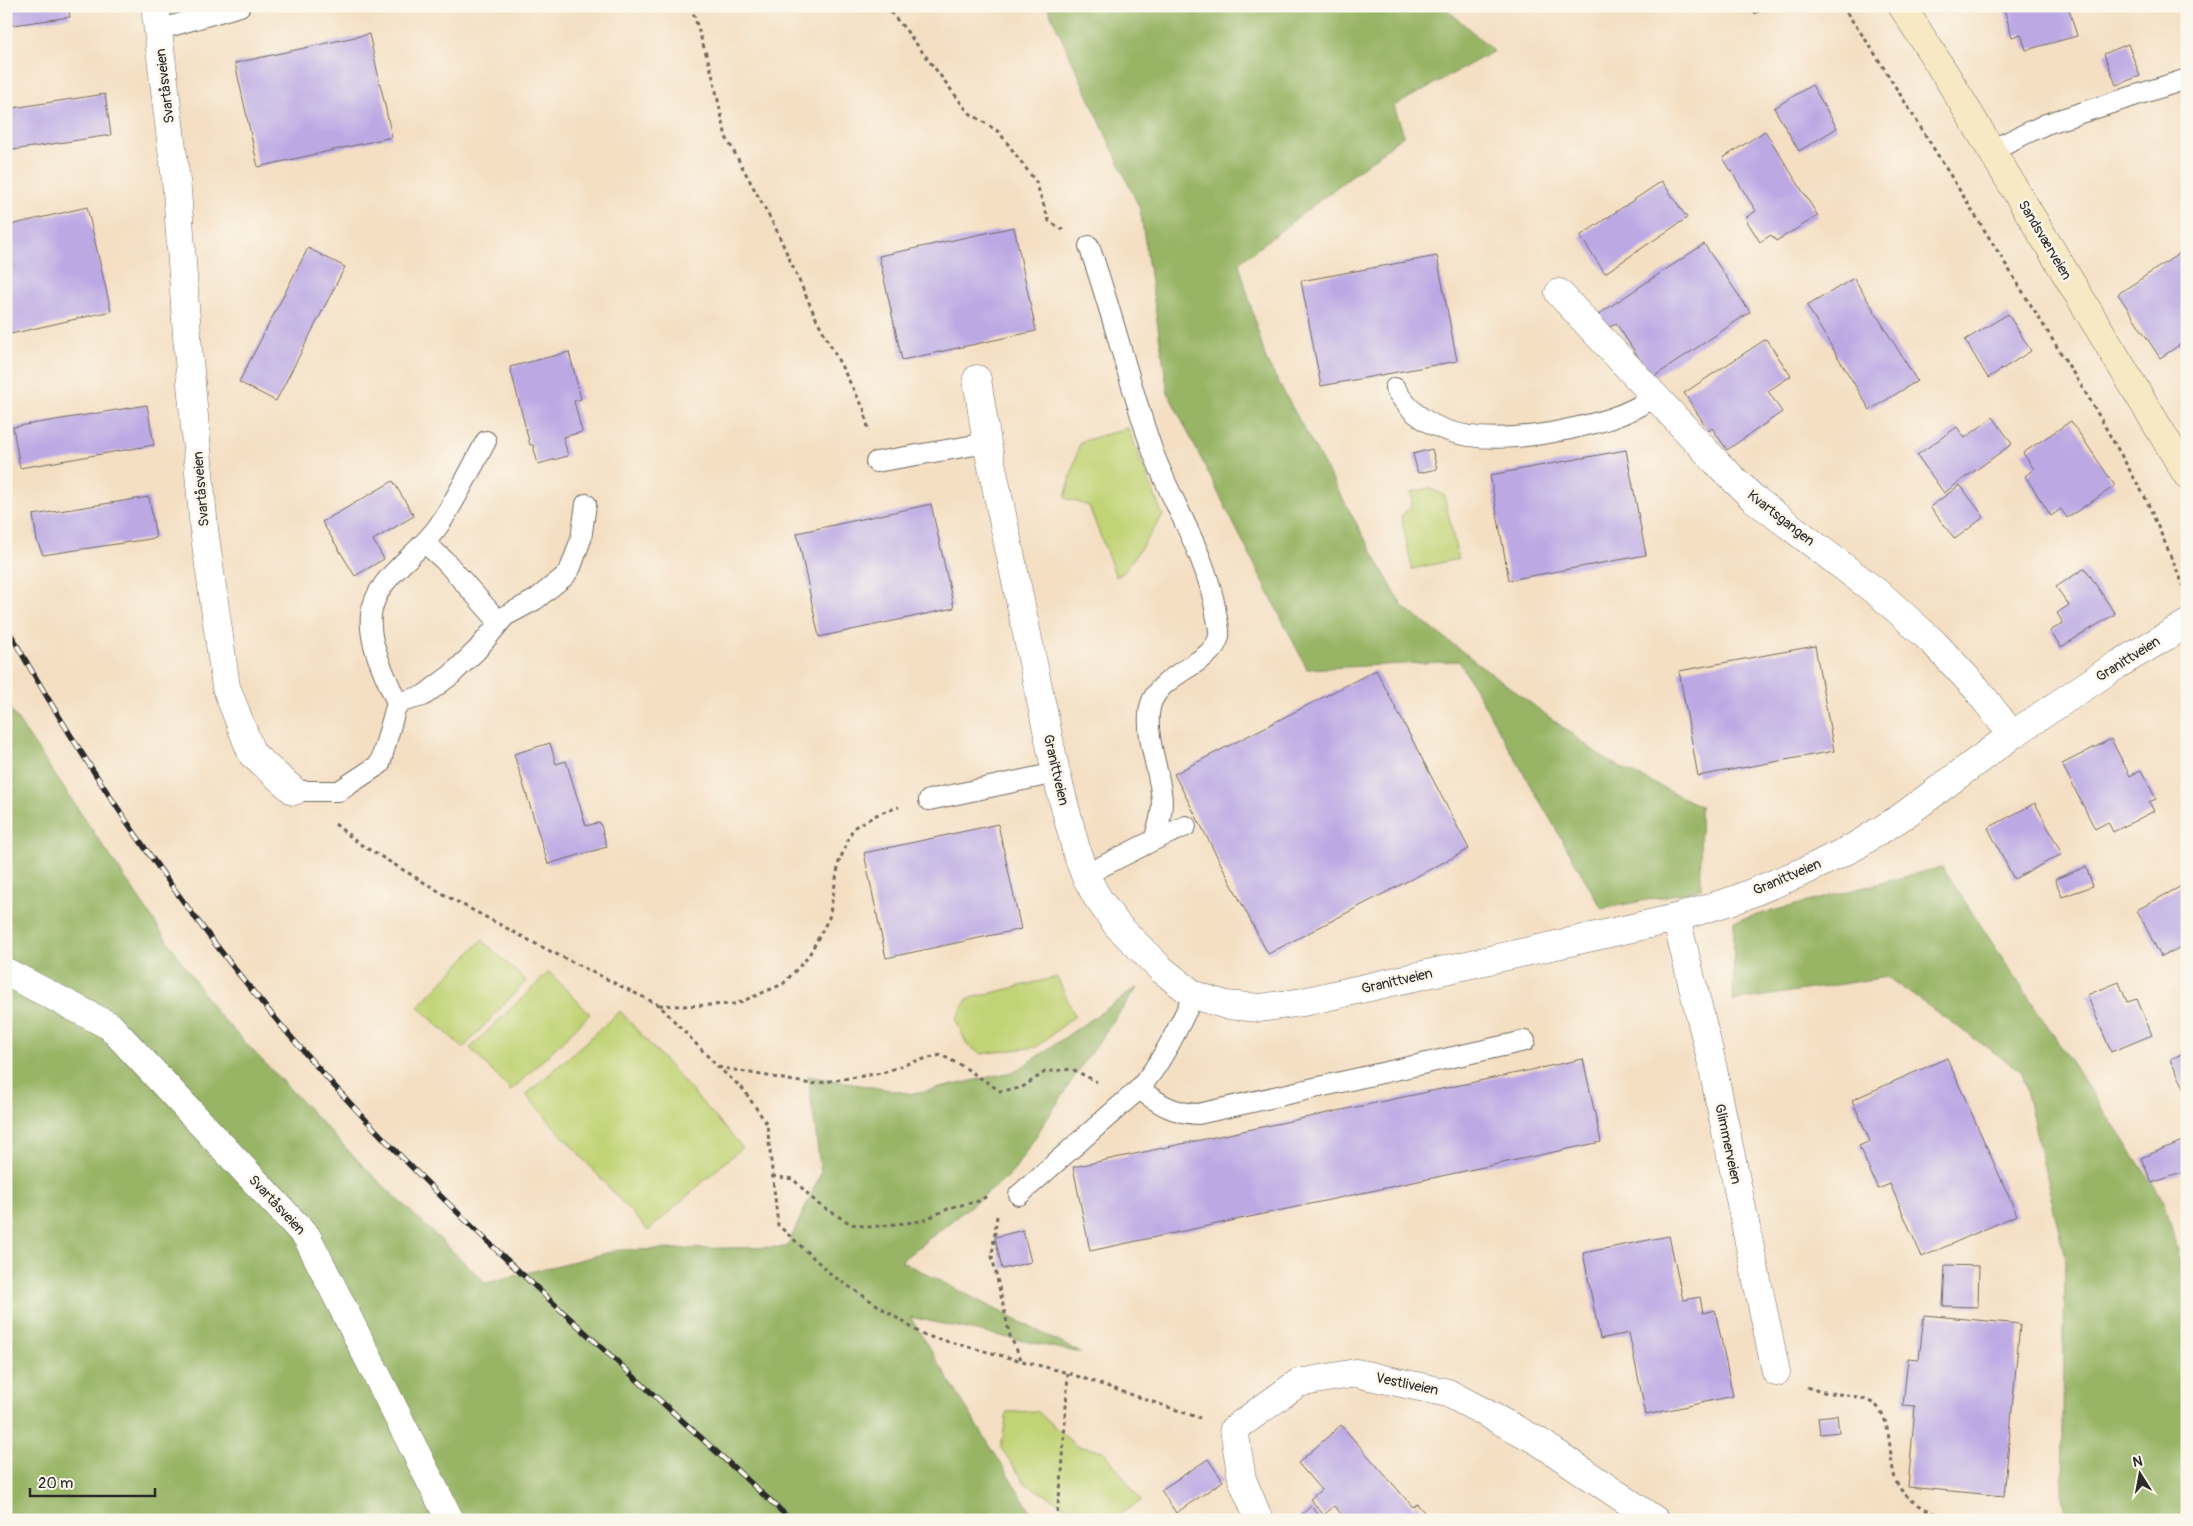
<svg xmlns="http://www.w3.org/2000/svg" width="2193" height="1526" viewBox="0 0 2193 1526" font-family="Pangolin,sans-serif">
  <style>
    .green { fill: #c1d375; stroke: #767f50 }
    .forest { fill: #98b566; stroke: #627048 }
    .building { fill: #bca9e4 }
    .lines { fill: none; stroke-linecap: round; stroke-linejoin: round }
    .service-casing { stroke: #716a60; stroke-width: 22 }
    .minor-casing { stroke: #716a60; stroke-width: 29 }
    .secondary-casing { stroke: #716a60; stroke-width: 29 }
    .path { stroke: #716a60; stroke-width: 3; stroke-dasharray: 4 4; stroke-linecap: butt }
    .service { stroke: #fff; stroke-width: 20 }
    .minor { stroke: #fff; stroke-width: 28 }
    .secondary { stroke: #f7e9c3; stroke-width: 28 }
    .rail-casing { stroke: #2b2b2b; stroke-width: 5.5 }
    .rail { stroke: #fbf7ec; stroke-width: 4; stroke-dasharray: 11; stroke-linecap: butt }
    .labels { text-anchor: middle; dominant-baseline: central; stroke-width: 5; stroke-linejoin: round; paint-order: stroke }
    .street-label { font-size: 14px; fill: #2b2b2b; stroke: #fbf7ec }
  </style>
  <rect width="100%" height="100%" fill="#fbf7ec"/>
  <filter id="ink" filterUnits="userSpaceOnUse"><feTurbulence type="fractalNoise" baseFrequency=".02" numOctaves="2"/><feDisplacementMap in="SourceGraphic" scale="10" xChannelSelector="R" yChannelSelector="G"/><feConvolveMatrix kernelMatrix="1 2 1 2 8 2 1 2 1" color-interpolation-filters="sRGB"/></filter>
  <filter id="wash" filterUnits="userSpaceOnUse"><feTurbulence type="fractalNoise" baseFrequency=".0096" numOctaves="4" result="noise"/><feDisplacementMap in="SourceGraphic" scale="20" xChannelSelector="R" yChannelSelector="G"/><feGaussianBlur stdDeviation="1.12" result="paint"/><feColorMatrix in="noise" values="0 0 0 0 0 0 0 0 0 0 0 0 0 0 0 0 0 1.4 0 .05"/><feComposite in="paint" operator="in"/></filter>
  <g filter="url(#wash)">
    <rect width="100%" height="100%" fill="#f4dfc3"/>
    <!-- green -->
    <g class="green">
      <polygon points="1128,428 1163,516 1124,572 1116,577 1089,506 1065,498 1080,442"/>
      <polygon points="1429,488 1444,495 1458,559 1412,569 1401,516 1412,506 1411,492"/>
      <polygon points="482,940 526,981 463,1048 418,1007"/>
      <polygon points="549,972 590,1014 511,1091 470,1048"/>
      <polygon points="1057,977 1075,1016 1036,1047 981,1054 967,1045 956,1020 967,999"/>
      <polygon points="620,1011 742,1147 648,1231 526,1095"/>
      <polygon points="1037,1411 1076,1446 1104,1451 1141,1501 1110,1520 1085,1520 1071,1509 1026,1484 1001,1448 1007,1412"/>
    </g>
    <!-- forest -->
    <g class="forest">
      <polygon points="1047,6 1443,6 1494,51 1394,106 1404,135 1239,263 1266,360 1402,606 1606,760 1700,806 1701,889 1602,909 1459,661 1307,669 1168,393 1140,209"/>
      <polygon points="6,703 216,1012 365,1168 486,1283 619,1250 787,1247 821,1173 808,1076 913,1094 1016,1071 1138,987 1086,1059 1012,1173 901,1261 1081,1353 910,1317 1036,1520 6,1520"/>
      <polygon points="1942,867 2165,1203 2187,1292 2186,1520 2067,1520 2062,1498 2065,1258 2022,1072 1887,977 1733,1001 1734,921"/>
    </g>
    <g id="blocks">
      <!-- building -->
      <g class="building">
        <polygon points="6,6 68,6 70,17 6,26"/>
        <polygon points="1750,6 1768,6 1755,14"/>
        <polygon points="2013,6 2068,6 2077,36 2026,50 2021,34 2012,37 2004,9"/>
        <polygon points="369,34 392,137 258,167 235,63"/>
        <polygon points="2128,44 2140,76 2116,85 2104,54"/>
        <polygon points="1812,85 1837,128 1799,151 1774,108"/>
        <polygon points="105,94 111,135 6,151 6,109"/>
        <polygon points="1765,131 1818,216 1776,241 1771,235 1760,242 1745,218 1756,211 1723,158"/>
        <polygon points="1662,181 1687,218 1605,273 1580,236"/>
        <polygon points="87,207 111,311 6,335 6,226"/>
        <polygon points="1014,227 1036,331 902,360 879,256"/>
        <polygon points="1704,244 1750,312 1652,378 1616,323 1608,328 1599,314"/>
        <polygon points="308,248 345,267 276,401 239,382"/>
        <polygon points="2180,253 2187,263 2187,340 2160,358 2118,294"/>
        <polygon points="1437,256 1457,361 1321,386 1301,281"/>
        <polygon points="1854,278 1917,381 1870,410 1807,306"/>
        <polygon points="2008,314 2031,351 1988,378 1965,340"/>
        <polygon points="1766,339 1791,376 1768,391 1782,412 1727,450 1712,428 1709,431 1684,393"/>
        <polygon points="569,352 581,399 574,401 582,432 563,437 568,456 538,464 533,445 530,445 510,367"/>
        <polygon points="147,405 154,445 20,468 13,427"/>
        <polygon points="1993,417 2012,444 1944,493 1917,455 1957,427 1965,438"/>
        <polygon points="2071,421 2115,486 2067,518 2061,509 2051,516 2025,476 2034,469 2023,453"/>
        <polygon points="1432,449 1437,469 1418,473 1413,454"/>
        <polygon points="1626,450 1646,555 1509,580 1490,475"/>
        <polygon points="393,481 414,516 373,540 384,559 355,576 322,522"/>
        <polygon points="1960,485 1984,517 1955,539 1930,507"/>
        <polygon points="149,497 156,538 43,555 37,541 33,515"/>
        <polygon points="931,504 954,608 819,637 797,533"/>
        <polygon points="2085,568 2115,614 2061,647 2050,631 2063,623 2057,613 2069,605 2056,587"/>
        <polygon points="1815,646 1834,751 1698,776 1679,671"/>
        <polygon points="1376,670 1469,849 1268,954 1174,774"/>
        <polygon points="2111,739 2130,776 2141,770 2156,799 2149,802 2154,811 2113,832 2108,822 2095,829 2062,764"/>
        <polygon points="550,743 556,764 566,761 586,826 600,822 607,847 548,864 514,754"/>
        <polygon points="2035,803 2062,854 2014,879 1988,828"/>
        <polygon points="998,824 1021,929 886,958 864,853"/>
        <polygon points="2086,867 2093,886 2062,897 2055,879"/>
        <polygon points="2187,883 2187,944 2161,957 2137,910"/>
        <polygon points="2119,982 2127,1002 2137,999 2152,1035 2111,1052 2087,995"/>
        <polygon points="2187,1051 2187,1093 2170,1060"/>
        <polygon points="1947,1058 2017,1215 1922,1257 1890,1184 1878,1189 1859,1146 1870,1141 1852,1100"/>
        <polygon points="1583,1059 1601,1142 1090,1251 1073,1167"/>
        <polygon points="2187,1139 2187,1171 2152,1183 2141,1158"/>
        <polygon points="1023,1230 1031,1262 1002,1269 995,1237"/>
        <polygon points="1669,1236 1683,1300 1700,1297 1703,1313 1715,1310 1733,1396 1646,1415 1629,1333 1600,1339 1583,1253"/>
        <polygon points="1945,1265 1979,1266 1978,1307 1943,1306"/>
        <polygon points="1924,1315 2020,1324 2004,1496 1908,1487 1915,1406 1903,1405 1908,1358 1919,1359"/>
        <polygon points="1837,1415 1839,1432 1820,1434 1818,1417"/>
        <polygon points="1341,1425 1413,1507 1417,1504 1431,1520 1347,1520 1334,1506 1324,1515 1310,1499 1321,1490 1298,1463"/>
        <polygon points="1208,1459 1223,1481 1176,1513 1161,1490"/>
        <polygon points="1311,1506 1323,1520 1296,1520"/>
      </g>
    </g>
  </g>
  <g filter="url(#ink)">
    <use href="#blocks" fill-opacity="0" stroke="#716a60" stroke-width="1"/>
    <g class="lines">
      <!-- service casing -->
      <g class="service-casing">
        <g id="service">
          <polyline points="158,30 240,6"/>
          <polyline points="1991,150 2046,124 2187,79"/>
          <path d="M1395,388C1428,447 1502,442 1560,431C1594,424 1626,417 1655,396"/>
          <polyline points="876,462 987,443"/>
          <polyline points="425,543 445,561 499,622"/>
          <path d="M397,703C386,676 368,645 371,615C375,577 419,555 439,525C457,498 471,469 486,441"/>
          <polyline points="397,703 423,696 451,675 477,650 505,616 535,600 565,576 571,567 581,539 586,504"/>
          <polyline points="294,791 339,791 380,764 397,703"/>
          <polyline points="929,800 1056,773"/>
          <polyline points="1154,840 1186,826"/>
          <path d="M1085,875L1154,840C1159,824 1164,809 1161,792C1158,767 1147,741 1149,714C1151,673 1214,666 1219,636C1220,629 1217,620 1216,613C1207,555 1173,506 1153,452C1129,384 1113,314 1089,246"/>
          <path d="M1139,1089C1160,1104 1172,1113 1198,1114L1525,1041"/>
          <path d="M1019,1195L1139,1089C1163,1061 1178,1028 1194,995"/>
        </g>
      </g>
      <!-- minor casing -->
      <g class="minor-casing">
        <g id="minor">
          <polyline points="155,6 177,190 188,349 204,529 226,687 252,754 294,791"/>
          <polyline points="1559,293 1718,464 1753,498 1883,597 1934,643 1976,688 2012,735"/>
          <polyline points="977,379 987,443 1056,773 1077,853 1085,875 1097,897 1117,925 1161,969 1194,995 1226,1005 1260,1008 1303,1002 1676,918 1737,899 1807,870 1854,847 1903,816 2012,735 2117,665 2187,624"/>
          <polyline points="1676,918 1710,1055 1776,1372"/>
          <polyline points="6,972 110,1026 307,1237 450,1520"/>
          <polyline points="1259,1520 1242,1479 1234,1429 1298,1383 1356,1373 1448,1393 1538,1441 1655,1520"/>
        </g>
      </g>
      <!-- secondary casing -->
      <g class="secondary-casing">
        <polyline id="secondary" points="1902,6 1949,80 2187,475"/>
      </g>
      <!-- path -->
      <g class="path">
        <polyline points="691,6 712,73 726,137 776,229 815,316 864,409 869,432"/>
        <polyline points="885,6 905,29 968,112 999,132 1036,182 1049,221 1063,230"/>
        <polyline points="1842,6 1870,46 2090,400 2146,499 2185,589"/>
        <polyline points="335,824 360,844 450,898 540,946 659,1005 718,1067 743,1089 767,1124 778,1225 833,1276 923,1335 1068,1373 1200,1418"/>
        <polyline points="659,1005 681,1006 736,1004 783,984 808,957 829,918 839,862 853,828 880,813 899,807"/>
        <polyline points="718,1067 811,1084 882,1073 912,1062 941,1055 964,1067 1000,1091 1021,1088 1045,1072 1072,1069 1097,1082"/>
        <polyline points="772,1176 793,1179 818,1204 851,1224 870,1227 922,1221 952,1207 979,1201 987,1196"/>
        <polyline points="997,1216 992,1256 1010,1336 1021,1359"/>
        <path d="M1807,1387C1829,1397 1854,1391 1874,1404C1893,1417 1888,1461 1896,1481C1904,1501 1929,1510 1947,1520"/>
        <polyline points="1056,1520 1062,1474 1068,1373"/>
      </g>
      <!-- service -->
      <use href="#service" class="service"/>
      <!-- minor -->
      <use href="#minor" class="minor"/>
      <!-- secondary -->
      <use href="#secondary" class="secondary"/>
      <!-- rail casing -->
      <g class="rail-casing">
        <path id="rail" d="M6,626C102,797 216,959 350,1103C488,1251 642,1382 791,1520"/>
      </g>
      <!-- rail -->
      <use href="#rail" class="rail"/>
    </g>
  </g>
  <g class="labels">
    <!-- street labels -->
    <g class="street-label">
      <text transform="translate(165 86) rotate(-97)">Svartåsveien</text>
      <text transform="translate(2045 240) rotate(59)">Sandsværveien</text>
      <text transform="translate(201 489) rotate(-95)">Svartåsveien</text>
      <text transform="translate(1781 518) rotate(38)">Kvartsgangen</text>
      <text transform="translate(2128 659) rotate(-32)">Granittveien</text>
      <text transform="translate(1056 770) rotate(77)">Granittveien</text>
      <text transform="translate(1787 877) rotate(-23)">Granittveien</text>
      <text transform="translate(1397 981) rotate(-13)">Granittveien</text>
      <text transform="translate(1728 1144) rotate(78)">Glimmerveien</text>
      <text transform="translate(277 1205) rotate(47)">Svartåsveien</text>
      <text transform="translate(1407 1384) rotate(12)">Vestliveien</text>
    </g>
  </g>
  <!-- margin -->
  <rect width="2193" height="1526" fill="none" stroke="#fbf7ec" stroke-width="25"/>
  <!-- north arrow -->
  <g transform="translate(2140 1474) rotate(349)" stroke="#fbf7ec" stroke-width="4" paint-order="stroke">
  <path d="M0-4L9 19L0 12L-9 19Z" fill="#2b2b2b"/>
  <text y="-8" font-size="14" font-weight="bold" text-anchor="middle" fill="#2b2b2b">N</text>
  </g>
  <!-- scale -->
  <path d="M30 1488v8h125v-8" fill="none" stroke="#2b2b2b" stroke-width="2.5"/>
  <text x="38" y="1488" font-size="15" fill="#2b2b2b" stroke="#fbf7ec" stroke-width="4" paint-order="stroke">20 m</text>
</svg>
